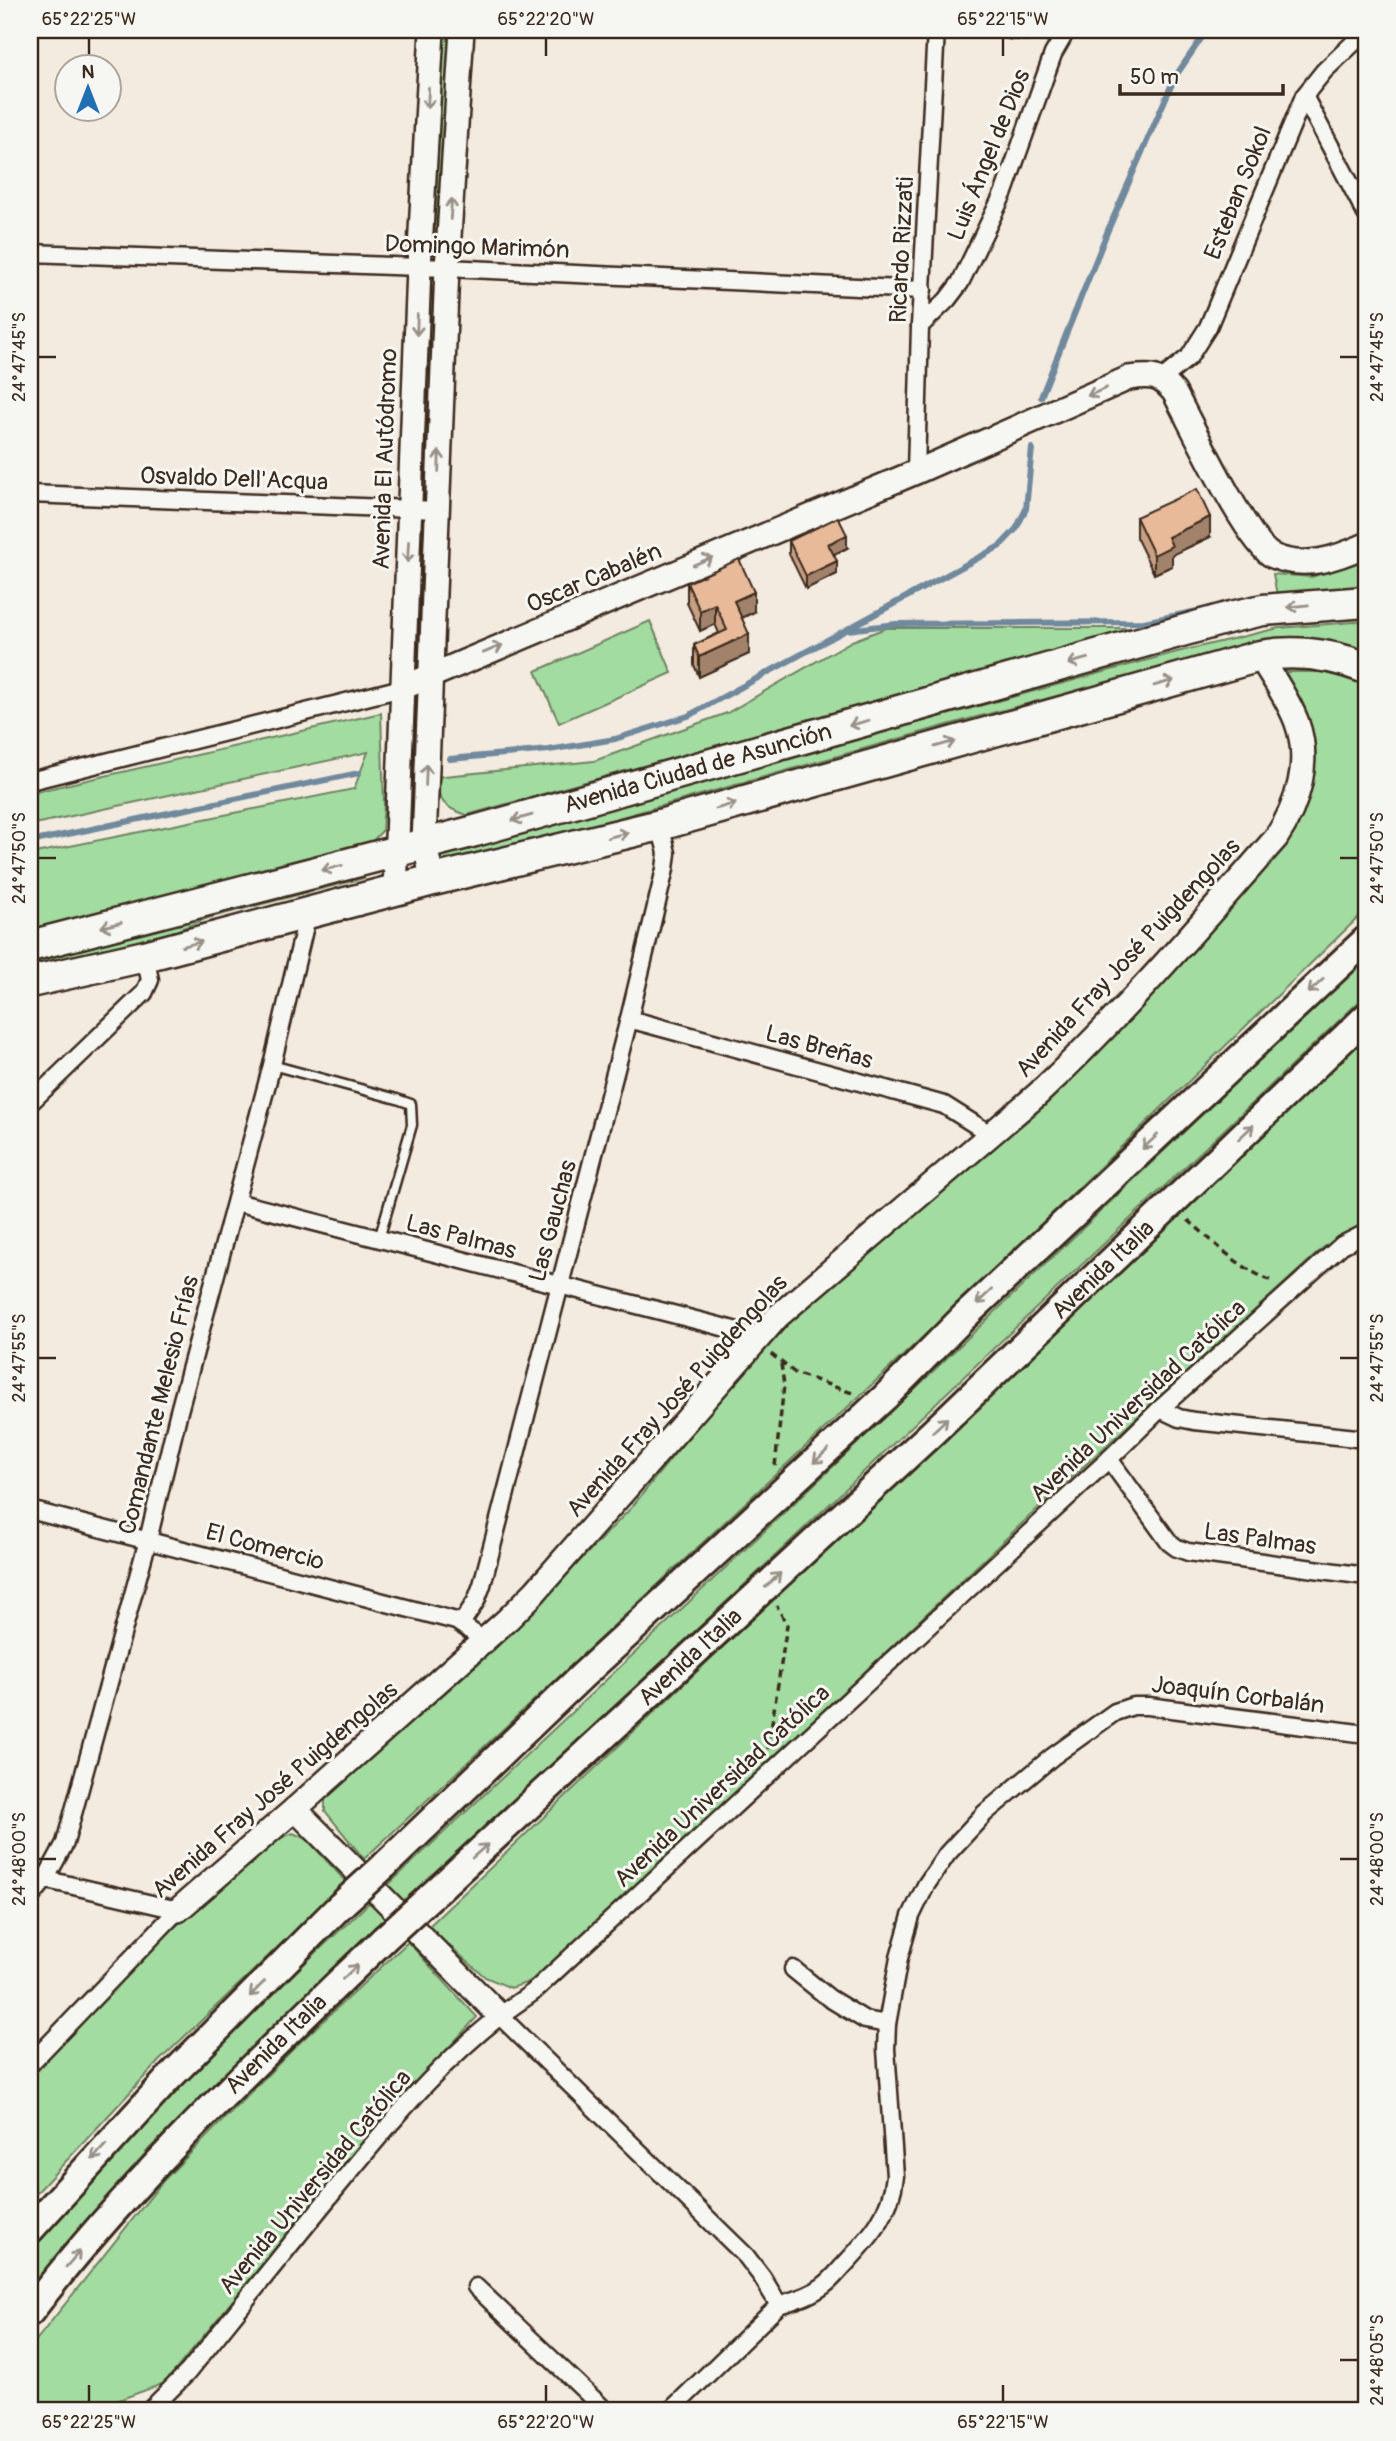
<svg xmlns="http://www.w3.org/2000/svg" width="1396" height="2441" viewBox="0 0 1396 2441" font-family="Pangolin,sans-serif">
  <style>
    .green { fill: #a2dca1; stroke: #6e8360; stroke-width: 2 }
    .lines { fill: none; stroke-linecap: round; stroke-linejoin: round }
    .stream { stroke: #6f899d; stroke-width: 6 }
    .lane-casing { stroke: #3b2a1e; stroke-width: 13 }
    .street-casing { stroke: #3b2a1e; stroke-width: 21 }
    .secondary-casing { stroke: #3b2a1e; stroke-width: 28 }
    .primary-casing { stroke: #3b2a1e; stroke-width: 32 }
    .highway-casing { stroke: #3b2a1e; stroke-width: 35 }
    .path { stroke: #3b2a1e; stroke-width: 3.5; stroke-dasharray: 7 5; stroke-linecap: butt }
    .lane { stroke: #f6f6f2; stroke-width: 8 }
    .street { stroke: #f6f6f2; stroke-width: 16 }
    .secondary { stroke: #f6f6f2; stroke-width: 23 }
    .primary { stroke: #f6f6f2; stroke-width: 26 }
    .highway { stroke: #f6f6f2; stroke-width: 30 }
    .primary-bridge-casing { stroke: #3b2a1e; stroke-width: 32; stroke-linecap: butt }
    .primary-bridge { stroke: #f6f6f2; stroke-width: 26 }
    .wall { fill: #c8a084; stroke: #3b2a1e; stroke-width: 2 }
    .shaded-wall { fill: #a3826c; stroke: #3b2a1e; stroke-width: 2 }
    .building { fill: #e9ba9a; stroke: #3b2a1e; stroke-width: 2 }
    .oneway { stroke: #989088 }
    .ticks { fill: none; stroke: #3b2a1e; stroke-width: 2.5 }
    .labels { text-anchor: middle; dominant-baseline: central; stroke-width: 6; stroke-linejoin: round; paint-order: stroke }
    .street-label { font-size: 24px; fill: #3b2a1e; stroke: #f6f6f2 }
    .neatline { fill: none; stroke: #3b2a1e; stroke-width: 2.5 }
    .ticks-label { font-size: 18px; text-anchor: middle; fill: #3b2a1e }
  </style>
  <rect width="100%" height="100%" fill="#f3eae0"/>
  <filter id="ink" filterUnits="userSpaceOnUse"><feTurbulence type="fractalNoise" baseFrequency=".0143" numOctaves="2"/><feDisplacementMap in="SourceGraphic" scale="14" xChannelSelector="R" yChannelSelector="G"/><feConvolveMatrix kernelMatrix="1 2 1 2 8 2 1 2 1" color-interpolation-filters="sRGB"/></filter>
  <g filter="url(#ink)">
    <!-- green -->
    <g class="green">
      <polygon points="440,37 449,37 438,240 429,240"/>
      <polygon points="427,299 436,300 428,489 419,489"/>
      <polygon points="415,523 424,523 420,632 411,632"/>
      <path d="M1366,557V596L1245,608L876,701L467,815C443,808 439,801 435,777L594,761L727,713L852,641L886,628H1133L1223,610L1277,595L1273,574L1312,577Z"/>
      <polygon points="650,621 672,673 559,723 536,671"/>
      <polygon points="1366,621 1366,665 1204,658 969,719 441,868 437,854 1177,652 1279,628"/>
      <polygon points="1274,672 1323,672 1366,685 1366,910 970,1293 364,1859 325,1811 325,1798 495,1649 631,1508 754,1355 847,1271 1068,1083 1239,898 1300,820 1312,775"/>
      <polygon points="406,705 415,705 412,831 403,831"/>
      <polygon points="381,713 384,804 382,831 369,845 30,932 30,854 354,789 368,752 30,825 30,793"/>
      <polygon points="363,873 364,878 208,918 153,940 30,971 30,955"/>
      <polygon points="1366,958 1366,995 756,1574 323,1980 150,2148 30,2287 30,2244 186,2075 841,1459"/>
      <polygon points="1366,1036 1366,1222 1324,1247 1050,1497 541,1978 511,1988 485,1977 428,1927"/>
      <polygon points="293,1833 307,1839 346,1882 160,2060 30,2200 30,2077 51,2051 136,1960 278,1839"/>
      <polygon points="408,1942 477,2017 376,2126 165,2383 89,2411 30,2411 30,2348 164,2180 297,2045"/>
    </g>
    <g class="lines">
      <!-- stream -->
      <g class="stream">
        <polyline points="1041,397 1108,230 1175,77 1207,30"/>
        <polyline points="848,630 896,624 1144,622 1207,609"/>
        <polyline points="450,759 549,750 615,739 688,716 1000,546 1016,529 1026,509 1032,448"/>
        <polyline points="30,842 359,773"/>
      </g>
      <!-- lane casing -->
      <g class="lane-casing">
        <polyline id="lane" points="272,1065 397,1099 411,1104 412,1125 379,1239"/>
      </g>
      <!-- street casing -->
      <g class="street-casing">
        <g id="street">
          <polyline points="1010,30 1064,33"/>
          <polyline points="1304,96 1366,214"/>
          <polyline points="30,253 447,268 923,290"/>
          <polyline points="920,326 947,300 960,283 1004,192 1053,54 1067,30"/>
          <polyline points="1162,379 1189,357 1208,327 1304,96 1324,71 1366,31"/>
          <polyline points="916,472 920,326 936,30"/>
          <polyline points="30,494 437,510"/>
          <polyline points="30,781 402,688"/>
          <polyline points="629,1019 944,1105 990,1134"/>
          <polyline points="30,1103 144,993 150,980 145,956"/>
          <polyline points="236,1202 715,1325 737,1331 756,1340"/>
          <polyline points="1160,1409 1179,1418 1194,1421 1366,1439"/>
          <polyline points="1109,1459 1169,1542 1177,1548 1188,1552 1366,1576"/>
          <polyline points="30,1510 441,1617 456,1621 484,1640"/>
          <polyline points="461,1624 476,1601 482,1585 629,1019 665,869 667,853 660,825"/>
          <polyline points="30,1876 178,1910"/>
          <polyline points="30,1898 45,1880 65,1843 148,1540 178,1415 272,1065 308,913"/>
          <polyline points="793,1969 829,1998 865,2020 887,2024"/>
          <polyline points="499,2015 746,2256 762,2277 779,2305"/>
          <polyline points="30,2064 178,1910"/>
          <polyline points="476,2287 606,2411"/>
          <path d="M149,2411L188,2372C238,2310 288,2247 339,2185C397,2114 455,2044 532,1993L1109,1459L1160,1409L1342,1245L1366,1233"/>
          <path d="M670,2411L779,2305C794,2300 810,2296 823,2286C832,2280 839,2270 846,2263C871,2236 891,2214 895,2176L886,2049L887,2024L899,1958L911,1916L926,1885L947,1854L985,1813L1052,1757L1115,1712L1133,1706H1148L1366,1734"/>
        </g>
      </g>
      <!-- secondary casing -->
      <g class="secondary-casing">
        <g id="secondary">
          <path d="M402,688L916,472L1129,378C1152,375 1159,375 1174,392C1191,423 1248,545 1273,556C1305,570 1337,558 1366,545"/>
          <polyline points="433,880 424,843 447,268 462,30"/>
          <polyline points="395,891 419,268 432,30"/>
          <polyline points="295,1809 499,2015"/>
          <path d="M178,1910L295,1809L508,1619L534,1593L778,1316L1037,1095C1122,1015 1199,926 1276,838C1298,805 1311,762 1297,723C1289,700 1272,677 1260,656"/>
        </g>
      </g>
      <!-- primary casing -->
      <g class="primary-casing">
        <g id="primary">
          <polyline points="384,1866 582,1676 885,1397 965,1316 1366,940"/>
          <path id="s1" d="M430,1897L932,1433L1366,1017"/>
          <polyline points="30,2230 169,2078 340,1906"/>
          <path id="s2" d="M30,2312C134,2176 261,2058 384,1939"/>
        </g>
      </g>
      <!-- highway casing -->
      <g class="highway-casing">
        <g id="highway">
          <path id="s3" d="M30,946L475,831L1231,617L1263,610L1366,602"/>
          <path d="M30,982L145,956L433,880L660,825L1260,656C1296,650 1333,655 1366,668"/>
        </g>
      </g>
      <!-- path -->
      <g class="path">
        <path d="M1188,1220C1218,1245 1237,1268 1275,1282"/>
        <polyline points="771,1354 795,1373 855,1394"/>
        <polyline points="775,1466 784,1385 781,1364"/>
        <polyline points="768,1749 787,1625 777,1606"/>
      </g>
      <!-- lane -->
      <use href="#lane" class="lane"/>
      <!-- street -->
      <use href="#street" class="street"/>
      <!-- secondary -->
      <use href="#secondary" class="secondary"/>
      <!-- primary -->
      <use href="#primary" class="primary"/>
      <!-- highway -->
      <use href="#highway" class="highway"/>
      <!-- primary-bridge casing -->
      <g class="primary-bridge-casing">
        <g id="primary-bridge">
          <polyline points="340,1906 384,1866"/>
          <polyline points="384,1939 430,1897"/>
        </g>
      </g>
      <!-- primary-bridge -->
      <use href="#primary-bridge" class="primary-bridge"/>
    </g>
    <!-- wall -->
    <g class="wall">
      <polygon points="1136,517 1210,537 1172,555 1172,566 1154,574 1136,537"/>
      <polygon points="789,541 847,548 834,555 837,574 806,589 789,554"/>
      <polygon points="687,583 754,612 742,618 749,654 699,677 694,665 694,645 719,633 715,624 700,631 687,603"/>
    </g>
    <!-- shaded-wall -->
    <g class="shaded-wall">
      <polygon points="1210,517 1210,537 1172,555 1172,566 1154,574 1154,555 1168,537"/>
      <polygon points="847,535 847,548 828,557 828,544"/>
      <polygon points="837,561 837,574 806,589 806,576"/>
      <polygon points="754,592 754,612 734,621 734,601"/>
      <polygon points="715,604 715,624 700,631 700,611"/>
      <polygon points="749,634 749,654 699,677 699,657"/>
    </g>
    <!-- building -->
    <g class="building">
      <polygon points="1197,489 1210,517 1168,537 1172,546 1154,555 1136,517"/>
      <polygon points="838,517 847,535 828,544 837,561 806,576 789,541"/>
      <polygon points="739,559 754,592 734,601 749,634 699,657 694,645 727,630 715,604 700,611 687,583"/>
    </g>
    <!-- one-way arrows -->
    <defs><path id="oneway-shaft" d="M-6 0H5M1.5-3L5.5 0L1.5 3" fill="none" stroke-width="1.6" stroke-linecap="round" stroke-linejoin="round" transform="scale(1.75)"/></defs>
    <g class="oneway">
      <use href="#oneway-shaft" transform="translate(428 98) rotate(93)"/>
      <use href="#oneway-shaft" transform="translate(451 209) rotate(-86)"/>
      <use href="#oneway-shaft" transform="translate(417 325) rotate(92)"/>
      <use href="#oneway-shaft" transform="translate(1097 392) rotate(157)"/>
      <use href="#oneway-shaft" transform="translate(439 461) rotate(-88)"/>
      <use href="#oneway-shaft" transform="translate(408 552) rotate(93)"/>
      <use href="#oneway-shaft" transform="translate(703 561) rotate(-23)"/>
      <use href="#oneway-shaft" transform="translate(1298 606) rotate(174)"/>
      <use href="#oneway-shaft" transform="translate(493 649) rotate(-23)"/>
      <use href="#oneway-shaft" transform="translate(1078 661) rotate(164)"/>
      <use href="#oneway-shaft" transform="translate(1164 683) rotate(-16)"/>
      <use href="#oneway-shaft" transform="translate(859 723) rotate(164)"/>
      <use href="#oneway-shaft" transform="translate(945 744) rotate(-16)"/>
      <use href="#oneway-shaft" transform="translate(426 775) rotate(-88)"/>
      <use href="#oneway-shaft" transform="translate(726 806) rotate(-16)"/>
      <use href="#oneway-shaft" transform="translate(522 818) rotate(164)"/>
      <use href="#oneway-shaft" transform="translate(618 835) rotate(-14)"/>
      <use href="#oneway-shaft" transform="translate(332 868) rotate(166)"/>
      <use href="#oneway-shaft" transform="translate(111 925) rotate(166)"/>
      <use href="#oneway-shaft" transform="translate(192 944) rotate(-15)"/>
      <use href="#oneway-shaft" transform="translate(1316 986) rotate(137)"/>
      <use href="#oneway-shaft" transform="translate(1246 1132) rotate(-44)"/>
      <use href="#oneway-shaft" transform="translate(1150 1142) rotate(137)"/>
      <use href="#oneway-shaft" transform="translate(984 1297) rotate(137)"/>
      <use href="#oneway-shaft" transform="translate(940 1425) rotate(-44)"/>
      <use href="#oneway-shaft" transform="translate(821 1456) rotate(137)"/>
      <use href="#oneway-shaft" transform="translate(773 1580) rotate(-43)"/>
      <use href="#oneway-shaft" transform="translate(480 1851) rotate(-42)"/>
      <use href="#oneway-shaft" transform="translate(350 1972) rotate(-44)"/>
      <use href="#oneway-shaft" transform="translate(257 1989) rotate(135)"/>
      <use href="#oneway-shaft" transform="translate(99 2152) rotate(132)"/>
      <use href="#oneway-shaft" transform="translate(73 2259) rotate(-49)"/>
    </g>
  </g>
  <!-- ticks -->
  <path class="ticks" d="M89,38V56M546,38V56M1003,38V56M38,357H56M1340,357H1358M38,858H56M1340,858H1358M38,1358H56M1340,1358H1358M38,1859H56M1340,1859H1358M1340,2360H1358M89,2385V2402M546,2385V2402M1003,2385V2402"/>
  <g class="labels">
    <!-- street labels -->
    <g class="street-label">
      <text transform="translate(989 155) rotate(-68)">Luis Ángel de Dios</text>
      <text transform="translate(1238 193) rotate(-68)">Esteban Sokol</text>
      <text transform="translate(477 247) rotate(2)">Domingo Marimón</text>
      <text transform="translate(902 250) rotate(-87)">Ricardo Rizzati</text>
      <text transform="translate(385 459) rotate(-88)">Avenida El Autódromo</text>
      <text transform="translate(234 479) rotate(2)">Osvaldo Dell'Acqua</text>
      <text transform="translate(594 578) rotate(-23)">Oscar Cabalén</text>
      <text stroke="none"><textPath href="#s3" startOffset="691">Avenida Ciudad de Asunción</textPath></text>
      <text transform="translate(1128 958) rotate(-47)">Avenida Fray José Puigdengolas</text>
      <text transform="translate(819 1047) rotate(15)">Las Breñas</text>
      <text transform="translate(553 1221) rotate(-75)">Las Gauchas</text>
      <text transform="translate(461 1237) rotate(15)">Las Palmas</text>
      <text stroke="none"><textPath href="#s1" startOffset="920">Avenida Italia</textPath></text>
      <text transform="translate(677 1396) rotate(-48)">Avenida Fray José Puigdengolas</text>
      <text transform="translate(1138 1401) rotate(-43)">Avenida Universidad Católica</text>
      <text transform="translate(159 1405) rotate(-76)">Comandante Melesio Frías</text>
      <text transform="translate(1260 1539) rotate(8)">Las Palmas</text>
      <text transform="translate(265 1547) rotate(15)">El Comercio</text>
      <text stroke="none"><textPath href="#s1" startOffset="354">Avenida Italia</textPath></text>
      <text transform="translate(1238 1695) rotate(7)">Joaquín Corbalán</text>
      <text transform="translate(722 1786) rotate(-43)">Avenida Universidad Católica</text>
      <text transform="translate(275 1790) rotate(-41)">Avenida Fray José Puigdengolas</text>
      <text stroke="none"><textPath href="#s2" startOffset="364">Avenida Italia</textPath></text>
      <text transform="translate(315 2182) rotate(-50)">Avenida Universidad Católica</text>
    </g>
  </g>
  <!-- margin -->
  <rect width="1396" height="2441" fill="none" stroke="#f6f6f2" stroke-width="77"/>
  <!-- north arrow -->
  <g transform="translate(88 88)"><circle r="33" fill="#f6f6f2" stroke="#aba49d" stroke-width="2"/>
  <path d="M0-5L12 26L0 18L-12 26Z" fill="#1f6fb2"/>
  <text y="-10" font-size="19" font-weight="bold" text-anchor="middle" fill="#3b2a1e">N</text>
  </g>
  <!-- scale -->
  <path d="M1120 84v10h163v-10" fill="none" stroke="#3b2a1e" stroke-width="3.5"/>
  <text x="1130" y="84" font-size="21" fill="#3b2a1e" stroke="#f6f6f2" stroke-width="5" paint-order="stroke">50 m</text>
  <rect x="38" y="38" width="1320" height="2364" class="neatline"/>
  <g class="ticks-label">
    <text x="89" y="25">65°22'25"W</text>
    <text x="546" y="25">65°22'20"W</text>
    <text x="1003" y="25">65°22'15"W</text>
    <text transform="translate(19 357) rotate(-90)" y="6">24°47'45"S</text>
    <text transform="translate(1377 357) rotate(-90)" y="6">24°47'45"S</text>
    <text transform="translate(19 858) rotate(-90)" y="6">24°47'50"S</text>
    <text transform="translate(1377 858) rotate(-90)" y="6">24°47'50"S</text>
    <text transform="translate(19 1358) rotate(-90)" y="6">24°47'55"S</text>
    <text transform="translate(1377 1358) rotate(-90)" y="6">24°47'55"S</text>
    <text transform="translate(19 1859) rotate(-90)" y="6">24°48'00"S</text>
    <text transform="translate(1377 1859) rotate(-90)" y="6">24°48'00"S</text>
    <text transform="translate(1377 2360) rotate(-90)" y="6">24°48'05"S</text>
    <text x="89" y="2428">65°22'25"W</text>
    <text x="546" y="2428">65°22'20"W</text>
    <text x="1003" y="2428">65°22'15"W</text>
  </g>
</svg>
